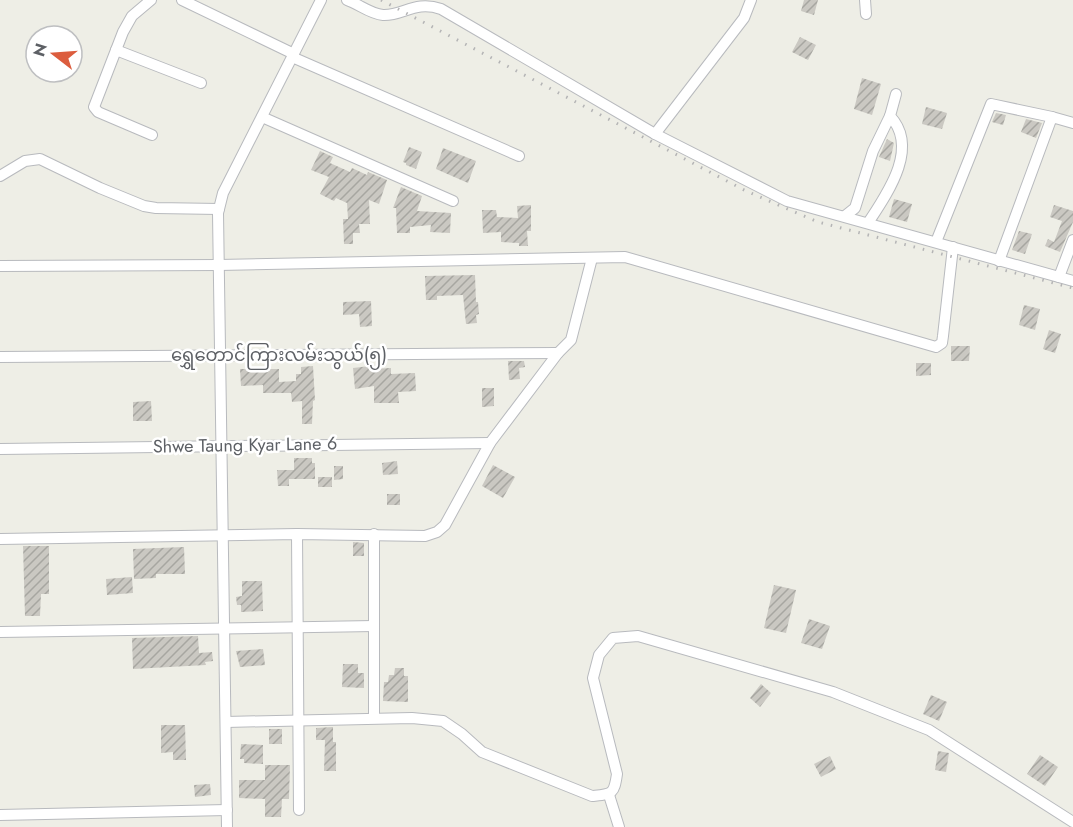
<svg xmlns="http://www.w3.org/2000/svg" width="1073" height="827" viewBox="0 0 1073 827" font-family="Jost,'Noto Sans Myanmar',sans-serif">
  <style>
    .building { fill: url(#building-hatch) }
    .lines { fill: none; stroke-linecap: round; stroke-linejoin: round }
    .minor-casing { stroke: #b8babe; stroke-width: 12 }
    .minor { stroke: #fff; stroke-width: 10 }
    .rail { stroke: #b4b4b5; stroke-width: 3; stroke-dasharray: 1.5 8; stroke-linecap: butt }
    .labels { text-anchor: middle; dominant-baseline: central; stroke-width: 5; stroke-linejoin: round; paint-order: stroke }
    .street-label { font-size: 18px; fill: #5d6065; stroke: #fff }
  </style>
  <defs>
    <pattern id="building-hatch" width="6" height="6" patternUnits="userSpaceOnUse" patternTransform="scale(1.5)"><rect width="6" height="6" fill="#cac8c2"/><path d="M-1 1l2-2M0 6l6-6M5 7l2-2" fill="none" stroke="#a7a6a1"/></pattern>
  </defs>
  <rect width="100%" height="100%" fill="#eeeee6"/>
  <!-- building -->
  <g class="building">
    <polygon points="804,0 818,0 814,15 801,11"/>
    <polygon points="800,37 816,45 808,60 792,52"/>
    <polygon points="862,78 881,84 872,115 854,109"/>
    <polygon points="926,107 947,113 942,129 922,124"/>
    <polygon points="996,113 1006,115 1003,125 992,122"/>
    <polygon points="1026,119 1042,123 1036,138 1021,132"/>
    <polygon points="887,139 894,143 890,161 879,157"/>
    <polygon points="409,147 422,152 416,169 406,165 406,163 403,162"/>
    <polygon points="443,148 476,161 468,183 436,169"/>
    <polygon points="320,151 333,157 330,163 350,172 352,168 367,175 368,172 387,180 379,204 369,200 370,224 359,224 360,233 353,233 353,244 344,244 343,219 348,219 347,203 336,198 334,201 320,194 329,177 311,170"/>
    <polygon points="401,187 422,196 417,211 451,213 450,233 430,232 431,225 410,227 410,233 397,233 396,208 393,208"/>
    <polygon points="894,199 912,204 907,222 889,217"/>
    <polygon points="531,205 531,231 527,231 528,246 519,246 519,243 501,242 501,232 483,233 482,210 496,210 497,217 518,218 517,206"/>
    <polygon points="1054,205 1073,211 1073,222 1060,252 1045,246 1048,239 1054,242 1062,221 1050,217"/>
    <polygon points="1019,231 1032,234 1025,254 1012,250"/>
    <polygon points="475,275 476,302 478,302 479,314 476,315 477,323 466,324 463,295 437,296 437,300 426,300 425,276"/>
    <polygon points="371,301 372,326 360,327 359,314 343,315 343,302"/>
    <polygon points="1024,305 1040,309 1035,330 1019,325"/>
    <polygon points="1049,330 1061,334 1055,353 1043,349"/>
    <polygon points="951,346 970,346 969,361 951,361"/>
    <polygon points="508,361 524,361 525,367 519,368 520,379 509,380"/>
    <polygon points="916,363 931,363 931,375 916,376"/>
    <polygon points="313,366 315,400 313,401 312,424 302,424 302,401 292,402 291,393 263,393 263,385 241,386 240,369 279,369 279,382 296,381 296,374 301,374 301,367"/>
    <polygon points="370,366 370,369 391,368 391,374 415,373 416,391 398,392 399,403 374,403 374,386 355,389 353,368"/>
    <polygon points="482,388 494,388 494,406 482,407"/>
    <polygon points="151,401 152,421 133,421 133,402"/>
    <polygon points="294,458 312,458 312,463 315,463 315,479 289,479 289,486 278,486 277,470 294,470"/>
    <polygon points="397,461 398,474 383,475 382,463"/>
    <polygon points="493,465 515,477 503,498 482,486"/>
    <polygon points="334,466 343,466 343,479 334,480"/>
    <rect x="318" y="477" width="14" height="10"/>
    <rect x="387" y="494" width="13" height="11"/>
    <polygon points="353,542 364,543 364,556 353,556"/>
    <polygon points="23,546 49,546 49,594 41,594 40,616 25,616"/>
    <polygon points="184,547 185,574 156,574 156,578 134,579 133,549"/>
    <polygon points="132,577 133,593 107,595 106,579"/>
    <polygon points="242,581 262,581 263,611 241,612 241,605 237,605 236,597 242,596"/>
    <polygon points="774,585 796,590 786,633 764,628"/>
    <polygon points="809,619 830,626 822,649 801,643"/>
    <polygon points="198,636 199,653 212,652 213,661 205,662 206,665 133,669 132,638"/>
    <polygon points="263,649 265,665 240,667 236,651"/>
    <polygon points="343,664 358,664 358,673 364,673 364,688 342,687"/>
    <polygon points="395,668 404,668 404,676 408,676 408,702 383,701 384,682 388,682 389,675 394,675"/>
    <polygon points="761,684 771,693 760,707 750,698"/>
    <polygon points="931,695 947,702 939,721 923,714"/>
    <polygon points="161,725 185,725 186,760 173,760 173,752 161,753"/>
    <polygon points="333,727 333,742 336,742 336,771 324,771 325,740 316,740 316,728"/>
    <rect x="269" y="729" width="13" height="15"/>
    <polygon points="241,744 263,745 263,764 244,763 244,759 240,759"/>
    <polygon points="938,751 949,753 946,772 935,770"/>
    <polygon points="1040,755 1058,767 1045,786 1027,774"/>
    <polygon points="830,756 836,769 821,777 814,764"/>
    <polygon points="265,765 290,765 289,799 282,799 281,817 265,817 265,799 239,798 239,780 265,780"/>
    <polygon points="210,784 211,795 195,797 194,785"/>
  </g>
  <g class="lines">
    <!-- minor casing -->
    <g class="minor-casing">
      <g id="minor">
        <polyline points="151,0 132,16 123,32 94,107 98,112 152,135"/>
        <polyline points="182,0 294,54"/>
        <path d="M347,0C359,4 370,14 383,15C403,16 415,0 441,9L655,134L787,201L1073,281"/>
        <polyline points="865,0 866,14"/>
        <polyline points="116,50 201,83"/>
        <polyline points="292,57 519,156"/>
        <polyline points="262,117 453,201"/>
        <polyline points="655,134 744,18 751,0"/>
        <polyline points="0,176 25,161 40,159 100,188 144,206 156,208 219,209"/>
        <polyline points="845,216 855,208 873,151 890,116"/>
        <path d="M868,223C887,194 920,148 890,116L896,94"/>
        <polyline points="936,242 991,104 1052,117"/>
        <polyline points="999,261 1052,117 1073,123"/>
        <polyline points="0,266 219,265 625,257 936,347 942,343 943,336 953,247"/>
        <polyline points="1059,277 1073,240"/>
        <polyline points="0,357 558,353"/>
        <polyline points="0,449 490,443"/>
        <polyline points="297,534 299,810"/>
        <polyline points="374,534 374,718"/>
        <polyline points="0,539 297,534 425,536 437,532 445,525 490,443 558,353 571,340 592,258"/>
        <polyline points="0,632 374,626"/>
        <path d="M226,722L412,718L443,721L462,734L482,752L592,796C612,794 614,795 617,774L593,678L599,655L613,638L638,636L833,692L929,730L1073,822"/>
        <polyline points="609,795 619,827"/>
        <polyline points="0,815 227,810"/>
        <polyline points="227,827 218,213 223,193 321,0"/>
      </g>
    </g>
    <!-- minor -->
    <use href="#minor" class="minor"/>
    <!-- rail -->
    <polyline class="rail" points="381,0 746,191 818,222 1073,288"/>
  </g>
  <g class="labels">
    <!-- street labels -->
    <g class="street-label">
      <text x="279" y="355">ရွှေတောင်ကြားလမ်းသွယ်(၅)</text>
      <text transform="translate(245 445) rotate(-1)">Shwe Taung Kyar Lane 6</text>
    </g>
  </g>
  <!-- north arrow -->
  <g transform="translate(54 54) rotate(287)"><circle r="28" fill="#ffffff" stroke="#bebfc1" stroke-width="1.5"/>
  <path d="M0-4.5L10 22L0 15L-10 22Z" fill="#dc5d3e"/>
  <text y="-9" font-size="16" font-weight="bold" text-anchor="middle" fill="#5d6065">N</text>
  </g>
</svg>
